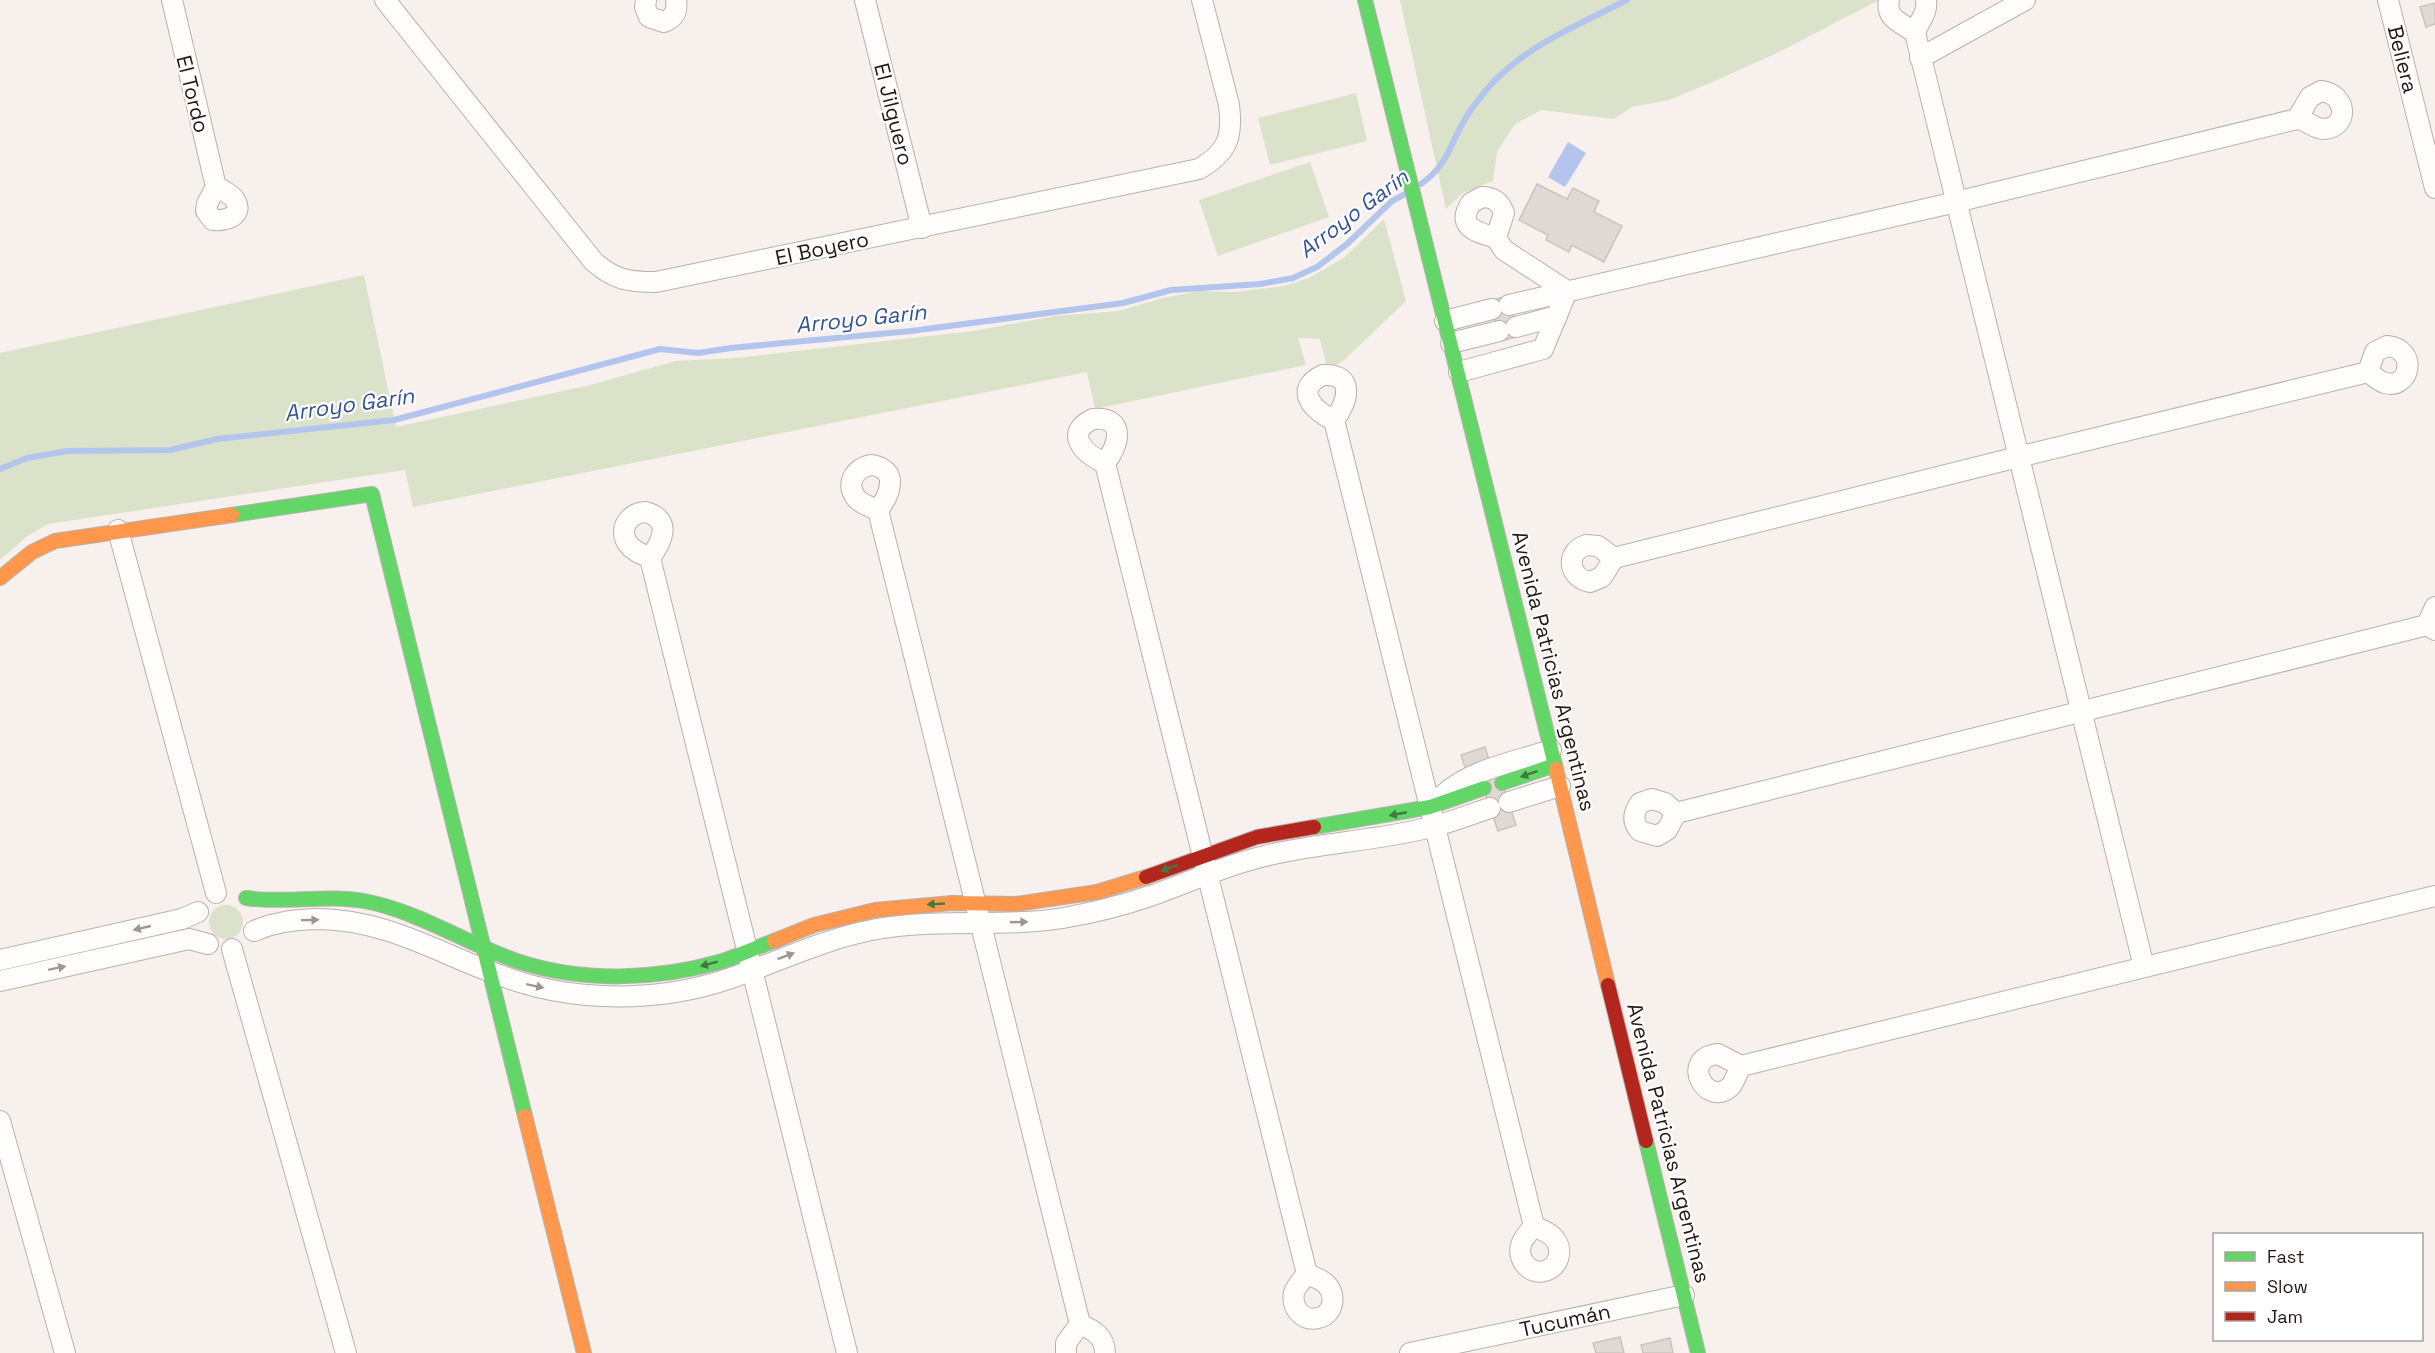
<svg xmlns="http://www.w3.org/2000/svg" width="2435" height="1353" viewBox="0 0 2435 1353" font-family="'Space Grotesk',sans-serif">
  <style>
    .green { fill: #dae2ca }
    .water { fill: #b3c5ec }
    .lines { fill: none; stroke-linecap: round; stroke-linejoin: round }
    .stream { stroke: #b3c5ec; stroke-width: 6 }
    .building { fill: #e0d8d2; stroke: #cbc3bd; stroke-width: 1.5 }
    .street-casing { stroke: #b9b1ad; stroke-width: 22 }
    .fast-casing { stroke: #b9b1ad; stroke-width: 16 }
    .slow-casing { stroke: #b9b1ad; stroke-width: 16 }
    .jam-casing { stroke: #b9b1ad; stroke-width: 16 }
    .street { stroke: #fefdfc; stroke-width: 20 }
    .fast { stroke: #63d668; stroke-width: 14 }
    .slow { stroke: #ff974d; stroke-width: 14 }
    .jam { stroke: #b3261e; stroke-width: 14 }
    .oneway { fill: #44783e }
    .oneway2 { fill: #9c9694 }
    .labels { text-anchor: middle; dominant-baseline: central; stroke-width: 4.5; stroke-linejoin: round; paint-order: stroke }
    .street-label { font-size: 21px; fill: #241914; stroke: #fff }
    .water-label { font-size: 22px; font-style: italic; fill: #345398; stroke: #fff }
  </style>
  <rect width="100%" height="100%" fill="#f8f0ed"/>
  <!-- green -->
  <g class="green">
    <polygon points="1400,0 1879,0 1777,53 1724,77 1669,100 1632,107 1614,119 1541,110 1515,124 1497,152 1493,181 1463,193 1446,209"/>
    <polygon points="1356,93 1367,141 1270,165 1258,118"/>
    <polygon points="1310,162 1329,217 1218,256 1199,200"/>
    <polygon points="1384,219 1406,301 1344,360 1335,366 1326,364 1320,339 1298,338 1306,365 1095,409 1087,372 413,507 405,470 48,524 26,537 0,560 0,353 364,275 396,427 590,385 676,361 736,358 974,331 1055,316 1119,311 1159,299 1198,291 1235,292 1284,286 1309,278 1345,257"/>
    <circle cx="226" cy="922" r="17"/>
  </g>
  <!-- water -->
  <polygon class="water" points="1568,142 1586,153 1565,187 1548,177"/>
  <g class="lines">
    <!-- stream -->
    <g class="stream">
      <path d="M1421,184C1448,165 1449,146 1464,121C1470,109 1480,98 1488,88C1523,47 1580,24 1627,0"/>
      <polyline points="0,469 27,458 67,451 170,450 217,439 394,420 660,349 698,353 731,348 911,331 1123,303 1171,290 1260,284 1293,278 1317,267 1347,244 1392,201 1407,193"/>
    </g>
  </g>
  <!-- building -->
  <g class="building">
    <polygon points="2435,3 2435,24 2426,27 2420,7"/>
    <polygon points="1537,184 1567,199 1573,188 1599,201 1594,212 1622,226 1604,262 1572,245 1569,252 1546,240 1548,235 1519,220"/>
    <polygon points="1507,296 1519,336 1501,341 1489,301"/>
    <polygon points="1485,747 1490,763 1466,771 1461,755"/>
    <polygon points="1500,775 1516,825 1498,831 1481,781"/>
    <polygon points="1620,1337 1624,1353 1596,1353 1593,1343"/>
    <polygon points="1670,1338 1673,1353 1643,1353 1641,1345"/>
  </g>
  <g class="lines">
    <!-- street casing -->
    <g class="street-casing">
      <g id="street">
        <polyline points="172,0 216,187"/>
        <path d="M385,0L594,262C615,280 628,282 656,282L1199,169C1228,152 1233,137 1229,105L1202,0"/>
        <path d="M646,0L645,7L649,17L664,22C674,18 678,11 676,0"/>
        <polyline points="865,0 922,228"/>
        <path d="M1889,0C1885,20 1902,22 1915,33C1919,20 1928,14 1926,0"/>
        <polyline points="2388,0 2435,188"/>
        <polyline points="1915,33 2144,967"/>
        <polyline points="1920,58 2025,0"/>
        <path d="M2321,91C2348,94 2349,128 2324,129C2314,129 2309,121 2297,119L2310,97Z"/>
        <path d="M216,187C223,190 233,195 236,202C243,217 224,221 213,220L206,211L207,204Z"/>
        <path d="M1482,197C1494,197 1500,202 1504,213L1496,238C1478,232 1455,228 1471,203Z"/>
        <polyline points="1509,305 1956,202 2297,119"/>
        <polyline points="1445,321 1492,309"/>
        <polyline points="1516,327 1557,316"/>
        <polyline points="1451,343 1499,331"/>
        <path d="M2387,346C2419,349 2410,390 2385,383C2378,381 2374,376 2368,372L2375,352Z"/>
        <polyline points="1459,372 1543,349 1567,291 1504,250 1496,238"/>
        <path d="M1323,375C1356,373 1348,403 1334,420C1314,412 1292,389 1323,375Z"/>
        <path d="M1093,419C1127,416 1119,446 1105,463C1084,454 1063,433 1093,419Z"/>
        <polyline points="1334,420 1534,1226"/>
        <polyline points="1105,463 1307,1274"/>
        <path d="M872,465C900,470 890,495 878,510C871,507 863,505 857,499C844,484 855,467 872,465Z"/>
        <polyline points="878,510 1080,1324"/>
        <path d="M645,512C673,519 662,542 650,558C642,554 633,551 628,544C618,530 628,513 645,512Z"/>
        <polyline points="118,530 216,893"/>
        <path d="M1586,545L1598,546L1614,558L1602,577L1590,582C1569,578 1564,553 1586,545Z"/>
        <polyline points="650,558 847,1353"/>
        <polyline points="1614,558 2018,457 2368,372"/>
        <polyline points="2435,607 2427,625 2435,630"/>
        <path d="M1443,795C1471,769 1515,762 1551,750"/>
        <path d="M1652,799L1665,803L1676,813L1667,830L1657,836L1640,831C1632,822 1633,813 1640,803Z"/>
        <polyline points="1509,802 1560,786"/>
        <polyline points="1676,813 2427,625"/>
        <path d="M254,931C275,922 293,920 316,919C394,919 451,962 523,983C542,989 565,993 586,995C634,999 685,994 731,978C780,961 826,938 877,929C939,918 1001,928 1063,918C1092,913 1121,906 1150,896C1188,883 1225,865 1265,856C1321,842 1380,841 1435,826C1454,821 1472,814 1490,808"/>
        <polyline points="232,949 346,1353"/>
        <polyline points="0,960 182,919 198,912"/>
        <polyline points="0,981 189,939 208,944"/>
        <path d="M1718,1054L1741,1066C1737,1072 1735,1082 1730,1087C1706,1108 1679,1058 1718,1054Z"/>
        <polyline points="1741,1066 2435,896"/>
        <polyline points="0,1121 65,1353"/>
        <path d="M1534,1226C1541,1230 1549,1232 1554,1238C1564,1250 1559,1268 1544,1271C1529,1275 1517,1259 1521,1245C1523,1238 1529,1232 1534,1226Z"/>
        <path d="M1307,1274C1313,1277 1322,1279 1327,1285C1337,1296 1333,1315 1318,1318C1303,1322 1291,1308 1294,1293C1296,1286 1302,1280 1307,1274Z"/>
        <path d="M1080,1324C1093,1330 1105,1336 1105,1353"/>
        <polyline points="1066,1353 1066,1343 1080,1324"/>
        <polyline points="1410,1353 1684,1295"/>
      </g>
    </g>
    <!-- fast casing -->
    <g class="fast-casing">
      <g id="fast">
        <polyline points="1365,0 1556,769"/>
        <polyline points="232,515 372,494 525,1116"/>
        <polyline points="1502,783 1555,765"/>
        <polyline points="1314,827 1430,807 1484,788"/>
        <path d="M246,898C285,904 325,894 364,901C418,911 465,943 517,961C583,983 657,980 723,961C740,955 757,947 774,941"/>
        <polyline points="1646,1141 1698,1353"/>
      </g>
    </g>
    <!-- slow casing -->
    <g class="slow-casing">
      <g id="slow">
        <polyline points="0,578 32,552 55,541 232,515"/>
        <polyline points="1556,769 1608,985"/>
        <polyline points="774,941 814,925 875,910 952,903 1016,904 1097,892 1146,877"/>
        <polyline points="525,1116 584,1353"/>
      </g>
    </g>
    <!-- jam casing -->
    <g class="jam-casing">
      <g id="jam">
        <polyline points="1146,877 1257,837 1314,827"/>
        <polyline points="1608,985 1646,1141"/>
      </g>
    </g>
    <!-- street -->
    <use href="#street" class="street"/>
    <!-- fast -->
    <use href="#fast" class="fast"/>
    <!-- slow -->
    <use href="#slow" class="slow"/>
    <!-- jam -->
    <use href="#jam" class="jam"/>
  </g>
  <!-- one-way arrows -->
  <defs><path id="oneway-solid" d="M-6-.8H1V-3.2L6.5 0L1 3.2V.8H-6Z" transform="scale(1.5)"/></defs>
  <g class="oneway">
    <use href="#oneway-solid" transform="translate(1529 774) rotate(161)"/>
    <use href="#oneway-solid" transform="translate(1398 814) rotate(169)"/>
    <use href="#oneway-solid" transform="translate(1169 868) rotate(159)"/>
    <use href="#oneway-solid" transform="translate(936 904) rotate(177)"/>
    <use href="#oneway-solid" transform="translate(709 964) rotate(165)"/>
  </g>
  <g class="oneway2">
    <use href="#oneway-solid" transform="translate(310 920) rotate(-1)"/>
    <use href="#oneway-solid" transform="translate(1019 922) rotate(-2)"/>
    <use href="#oneway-solid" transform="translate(142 928) rotate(167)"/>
    <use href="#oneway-solid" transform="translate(786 956) rotate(-21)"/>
    <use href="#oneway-solid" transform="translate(57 968) rotate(-12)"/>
    <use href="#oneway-solid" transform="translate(535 986) rotate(12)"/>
  </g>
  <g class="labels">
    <!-- street labels -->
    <g class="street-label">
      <text transform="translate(2403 59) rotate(76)">Beliera</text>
      <text transform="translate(193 94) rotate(76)">El Tordo</text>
      <text transform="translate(894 114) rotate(76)">El Jilguero</text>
      <text transform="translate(822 248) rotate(-12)">El Boyero</text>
      <text transform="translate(1554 671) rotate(76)">Avenida Patricias Argentinas</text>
      <text transform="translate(1669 1143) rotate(76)">Avenida Patricias Argentinas</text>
      <text transform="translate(1565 1320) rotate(-12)">Tucumán</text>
    </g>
    <!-- water labels -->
    <g class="water-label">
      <text transform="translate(1353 213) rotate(-37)">Arroyo Garín</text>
      <text transform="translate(861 318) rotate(-6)">Arroyo Garín</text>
      <text transform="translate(349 404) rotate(-8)">Arroyo Garín</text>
    </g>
  </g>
  <!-- legend -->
  <rect x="2213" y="1233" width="210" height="108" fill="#ffffff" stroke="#a7a3a1" stroke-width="1.5"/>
  <rect x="2225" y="1252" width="30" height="9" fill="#63d668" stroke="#a7a3a1" stroke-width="1.5"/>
  <text x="2267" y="1263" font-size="18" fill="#241914">Fast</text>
  <rect x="2225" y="1282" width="30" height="9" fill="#ff974d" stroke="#a7a3a1" stroke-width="1.5"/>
  <text x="2267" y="1293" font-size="18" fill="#241914">Slow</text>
  <rect x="2225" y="1312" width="30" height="9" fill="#b3261e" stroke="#a7a3a1" stroke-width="1.5"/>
  <text x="2267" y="1323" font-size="18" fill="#241914">Jam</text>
</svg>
